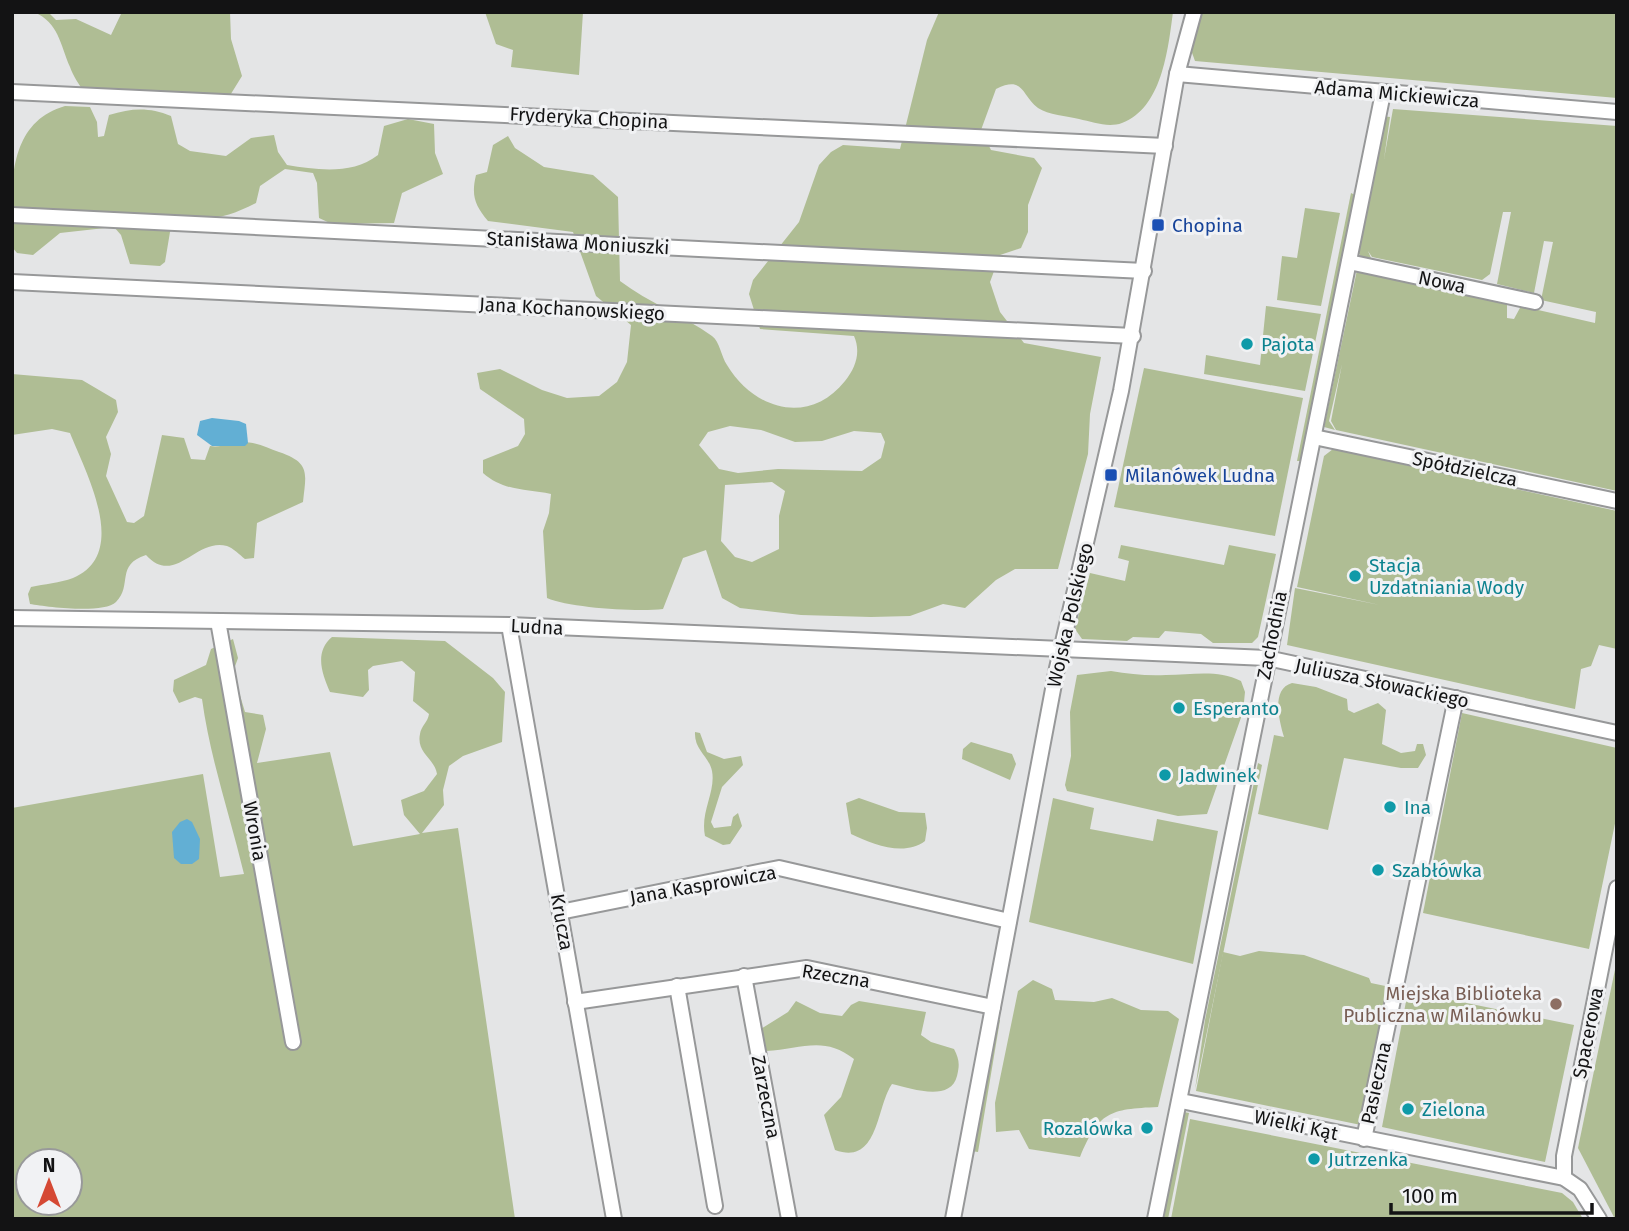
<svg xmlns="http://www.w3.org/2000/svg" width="1629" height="1231" viewBox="0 0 1629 1231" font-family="'Fira Sans',sans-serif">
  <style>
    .green { fill: #afbd94; fill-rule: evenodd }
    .water { fill: #62afd4 }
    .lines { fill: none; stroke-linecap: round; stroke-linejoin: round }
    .minor-casing { stroke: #979899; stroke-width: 18 }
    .minor { stroke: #fff; stroke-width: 14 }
    .transit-dot { fill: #1a4fb4; stroke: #f1f2f4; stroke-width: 2.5 }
    .culture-dot { fill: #0f9aa8; stroke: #f1f2f4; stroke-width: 2.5 }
    .education-dot { fill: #8d6e63; stroke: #f1f2f4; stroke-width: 2.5 }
    .labels { text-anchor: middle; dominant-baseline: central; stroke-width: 6; stroke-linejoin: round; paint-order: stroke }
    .street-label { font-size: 19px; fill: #131314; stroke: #f1f2f4 }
    .transit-label { font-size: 19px; fill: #164399; stroke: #f1f2f4; text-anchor: start }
    .culture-label { font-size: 19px; fill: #0d838f; stroke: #f1f2f4; text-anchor: start }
    .education-label { font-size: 19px; fill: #785e54; stroke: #f1f2f4; text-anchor: end }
  </style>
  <rect width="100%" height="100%" fill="#e4e5e6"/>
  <!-- green -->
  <g class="green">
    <path d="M34,12H48L56,20L76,19L111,35L122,12H230L231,39L242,76L229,97L84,92C79,84 73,76 70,67C60,44 59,23 34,12Z"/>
    <polygon points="485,12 583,12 579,75 511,67 513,50 496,44"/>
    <path d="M1173,12C1168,50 1162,108 1122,123C1108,128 1093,122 1079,119C1067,116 1048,115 1038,108C1021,95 1024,75 996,89L981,130L991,150L1034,158L1042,168L1028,205V232L1021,248L1000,255L990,282L1000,312L1024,343L1101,357L1090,414L1088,454L1058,569H1015L996,580L965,608L943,604L910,616L871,617L801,615L740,608L722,598L706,550L683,558L663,609C637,612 570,608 547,598L543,531L549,513L551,494C526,489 503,491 483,473V460L518,446L525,434L524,419L480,389L477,373L500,369L542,390L567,398L599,396L617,382L627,362L631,325L596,296L573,232L488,221C475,205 471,196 476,175L487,172L493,145L508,136L515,148L544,167L593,175L618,197L620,281C649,303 683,315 712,336C720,342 721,356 727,365C754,410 809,426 845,381C856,367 861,352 854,336L760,329L749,294L753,280L799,222L819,165L831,152L843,145L900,149L927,40L939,12ZM730,426L761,430L795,442L822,441L854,431L881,433L885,442L881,458L862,471L778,469L738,473L719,469L699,445L708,432ZM772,482L785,491L779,516V549L752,562L735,557L721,541L725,485Z"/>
    <polygon points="1201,12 1617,12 1617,98 1195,61 1191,50"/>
    <path d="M65,106L90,107L97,122L98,137L104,136L109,115C132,108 149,107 171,116L178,144L190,151L226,156L251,138L274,135L278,152L287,165C318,170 352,175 378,155L384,126L408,119L434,124L435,153L443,174L402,193L394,223L332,224L319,218L317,183L313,173L285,169L260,186L256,203C226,218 214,220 181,216L170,232L165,262L160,266L130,264L121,235L114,227L60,233L33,255L17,253L12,247C12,195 3,124 65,106Z"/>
    <polygon points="1393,109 1617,126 1617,491 1336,430 1331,421 1342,364 1329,421 1335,430 1324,427 1357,270 1507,304 1507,318 1514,319 1521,306 1595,323 1596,312 1541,300 1553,242 1544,241 1534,293 1497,284 1511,212 1503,212 1490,274 1482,280 1372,257 1368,251 1371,258 1361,257 1357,250 1382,116 1390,117 1384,159"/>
    <polygon points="1351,193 1355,195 1302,461 1297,461"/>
    <polygon points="1305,208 1340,213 1321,306 1277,300 1282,256 1297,258"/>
    <polygon points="1266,306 1321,314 1305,391 1204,374 1206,355 1260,365"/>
    <polygon points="1144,368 1303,398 1275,536 1114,507"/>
    <path d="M12,374L82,380L116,400L118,412L106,437L111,454L106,476L127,522L134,523L144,516L162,435L184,438L191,459L205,460L210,446C222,448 231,442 242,442C257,442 267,448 279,452C311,463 306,473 303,502L257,523L254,558L245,559C240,555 233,548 227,546C196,537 175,587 146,555C115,565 133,585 116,602C104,614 47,607 30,604L28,594L31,587C44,584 60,583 73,578C131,554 85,471 70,433L52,429L12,435Z"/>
    <polygon points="1333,449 1617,511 1617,649 1599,645 1591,666 1581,669 1575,709 1287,645 1295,588 1380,605 1297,587 1324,456"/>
    <polygon points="1121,545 1224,565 1229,545 1276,554 1258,637 1252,643 1213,643 1201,634 1165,631 1159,638 1133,637 1127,641 1082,639 1075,629 1090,573 1125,581 1129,561 1118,558"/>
    <path d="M332,637L445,641L493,678L505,692L502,742L463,756L449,766L443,790L444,805L422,833L458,828L515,1219H12V808L203,774L220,877L244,874C230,816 210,758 202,699L195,697L179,703L173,691L174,680L206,665L211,649L233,639L238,658L233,672L245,712L263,715L266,729L257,763L330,752L353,846L420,834L404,815L401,800L424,791L437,774C435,759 416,753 420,734C421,726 428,722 429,714L413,701L415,672L402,661L373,666L368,670L369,690L363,697L330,692C322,674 314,652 332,637ZM28,1161H70V1203H28Z"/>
    <path d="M1111,671C1129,674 1147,676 1166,675C1192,675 1217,669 1241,681L1245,692L1243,712L1207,814L1178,816L1067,791L1065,785L1071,756L1070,712L1077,675Z"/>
    <path d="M1292,683L1316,687L1347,699L1348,710L1354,713L1378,703L1386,710L1382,744L1401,753L1415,751L1417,744H1423L1426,755L1418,768H1401L1344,758L1328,830L1258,814L1274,735L1284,737C1279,720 1271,689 1292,683Z"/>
    <polygon points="1462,713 1617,748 1617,814 1589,949 1423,913"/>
    <path d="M695,732L700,733L707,752L724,759L741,756L743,765L722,787L711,822L714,828L731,826L733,817L738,813L742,826L730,844L723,845L705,836C700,812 716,792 712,771C709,756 694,750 695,732Z"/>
    <polygon points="971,742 1012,754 1016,764 1010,780 962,759 963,749"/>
    <polygon points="1258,763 1262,765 1195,1090 1205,1020"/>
    <path d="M859,798L899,812L925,813L927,828L925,841C904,857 872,844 851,834L846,803Z"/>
    <polygon points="1053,798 1094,808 1090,829 1153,841 1157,819 1218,831 1193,964 1029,922"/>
    <polygon points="1259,951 1304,955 1369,978 1371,983 1390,987 1361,1125 1196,1091 1223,952 1240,956"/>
    <polygon points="1617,960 1617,1219 1615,1219 1578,1148"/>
    <path d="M1033,980L1052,989L1055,1000L1094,1002L1112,998L1141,1010L1168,1011L1179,1019L1158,1107C1109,1109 1099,1112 1080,1157L1029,1149L1019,1130L996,1132L995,1103L1018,991Z"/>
    <polygon points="1408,991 1574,1025 1545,1162 1382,1127"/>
    <path d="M796,1001L820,1013L842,1016L851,1005L859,1001L926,1012L921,1035L931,1042L954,1049C959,1059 960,1064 957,1076C951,1102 912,1089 892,1084C876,1107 879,1166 835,1150L824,1115L841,1097L854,1059C824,1035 801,1049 766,1051L761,1029L788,1012Z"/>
    <polygon points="995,1019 1000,1020 978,1152 971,1151"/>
    <polygon points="1184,1112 1189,1113 1168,1219 1161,1219"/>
    <polygon points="1190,1119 1562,1193 1573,1202 1583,1219 1171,1219"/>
  </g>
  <!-- water -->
  <g class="water">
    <polygon points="212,418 239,421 246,424 248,443 245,446 212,446 197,435 200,421"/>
    <polygon points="187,819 192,822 200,839 199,859 192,864 181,864 174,858 172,832 180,822"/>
  </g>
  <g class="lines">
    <!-- minor casing -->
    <g class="minor-casing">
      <g id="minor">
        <polyline points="1177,74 1617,112"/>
        <polyline points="12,92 1165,146"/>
        <polyline points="12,215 1144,271"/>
        <polyline points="1349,262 1535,302"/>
        <polyline points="12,282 1133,336"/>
        <polyline points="1314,437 1617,501"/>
        <polyline points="12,618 509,625 1267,658 1617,733"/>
        <polyline points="218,621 293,1042"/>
        <polyline points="509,625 614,1219"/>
        <polyline points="560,912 779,868 1009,921"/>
        <polyline points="744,976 789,1219"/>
        <polyline points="677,986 715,1206"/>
        <polyline points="575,1002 807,968 993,1007"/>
        <polyline points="1181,1101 1564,1178 1580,1189 1599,1219"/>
        <polyline points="1364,1139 1456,698"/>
        <polyline points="1564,1178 1564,1156 1617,888"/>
        <polyline points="953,1219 1057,668 1121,391 1177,74 1194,12"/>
        <polyline points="1155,1219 1383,93"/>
      </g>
    </g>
    <!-- minor -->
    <use href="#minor" class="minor"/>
  </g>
  <!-- markers -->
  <g class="transit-dot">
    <rect x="1151" y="218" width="14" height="14" rx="3.5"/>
    <rect x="1104" y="468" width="14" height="14" rx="3.5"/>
  </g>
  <g class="culture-dot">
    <circle cx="1247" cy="344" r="7"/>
    <circle cx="1355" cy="576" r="7"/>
    <circle cx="1179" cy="708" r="7"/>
    <circle cx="1165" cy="775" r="7"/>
    <circle cx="1390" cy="807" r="7"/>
    <circle cx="1378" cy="870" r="7"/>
    <circle cx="1408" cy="1109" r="7"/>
    <circle cx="1147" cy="1128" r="7"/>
    <circle cx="1314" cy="1159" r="7"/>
  </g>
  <circle class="education-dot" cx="1556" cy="1004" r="7"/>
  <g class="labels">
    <!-- street labels -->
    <g class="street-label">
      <text transform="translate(1397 94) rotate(5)">Adama Mickiewicza</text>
      <text transform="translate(589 118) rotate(3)">Fryderyka Chopina</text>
      <text transform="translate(578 243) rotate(3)">Stanisława Moniuszki</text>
      <text transform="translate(1442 282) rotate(12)">Nowa</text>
      <text transform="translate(572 309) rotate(3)">Jana Kochanowskiego</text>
      <text transform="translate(1465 469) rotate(12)">Spółdzielcza</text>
      <text transform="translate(1070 615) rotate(-77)">Wojska Polskiego</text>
      <text transform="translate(537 627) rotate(3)">Ludna</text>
      <text transform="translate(1272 635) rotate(-79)">Zachodnia</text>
      <text transform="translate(1382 683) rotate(12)">Juliusza Słowackiego</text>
      <text transform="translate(255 831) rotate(80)">Wronia</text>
      <text transform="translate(703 885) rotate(-10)">Jana Kasprowicza</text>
      <text transform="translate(562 922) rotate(80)">Krucza</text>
      <text transform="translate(836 976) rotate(9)">Rzeczna</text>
      <text transform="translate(1588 1033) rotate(-79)">Spacerowa</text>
      <text transform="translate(1376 1083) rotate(-78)">Pasieczna</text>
      <text transform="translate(766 1097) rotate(79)">Zarzeczna</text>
      <text transform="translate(1296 1125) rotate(12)">Wielki Kąt</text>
    </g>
    <!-- transit labels -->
    <g class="transit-label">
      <text x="1172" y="225">Chopina</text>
      <text x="1125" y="475">Milanówek Ludna</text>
    </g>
    <!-- culture labels -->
    <g class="culture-label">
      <text x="1261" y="344">Pajota</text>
      <text x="1369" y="565">Stacja<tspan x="1369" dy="22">Uzdatniania Wody</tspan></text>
      <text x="1193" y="708">Esperanto</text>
      <text x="1179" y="775">Jadwinek</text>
      <text x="1404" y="807">Ina</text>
      <text x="1392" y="870">Szabłówka</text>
      <text x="1422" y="1109">Zielona</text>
      <text x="1133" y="1128" text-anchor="end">Rozalówka</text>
      <text x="1328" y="1159">Jutrzenka</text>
    </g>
    <!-- education labels -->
    <g class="education-label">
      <text x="1542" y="993">Miejska Biblioteka<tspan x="1542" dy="22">Publiczna w Milanówku</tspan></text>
    </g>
  </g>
  <!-- border -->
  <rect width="1629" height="1231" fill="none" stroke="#131314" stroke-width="28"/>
  <!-- north arrow -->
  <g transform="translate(49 1182)"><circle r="33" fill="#f1f2f4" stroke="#98999a" stroke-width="2"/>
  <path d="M0-5L12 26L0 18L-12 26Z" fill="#d54934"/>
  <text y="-10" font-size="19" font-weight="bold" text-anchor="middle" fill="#131314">N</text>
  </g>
  <!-- scale -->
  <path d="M1391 1203v10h201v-10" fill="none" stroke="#131314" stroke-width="3.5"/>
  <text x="1402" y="1203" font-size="21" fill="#131314" stroke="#f1f2f4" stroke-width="5" paint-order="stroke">100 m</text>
</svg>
